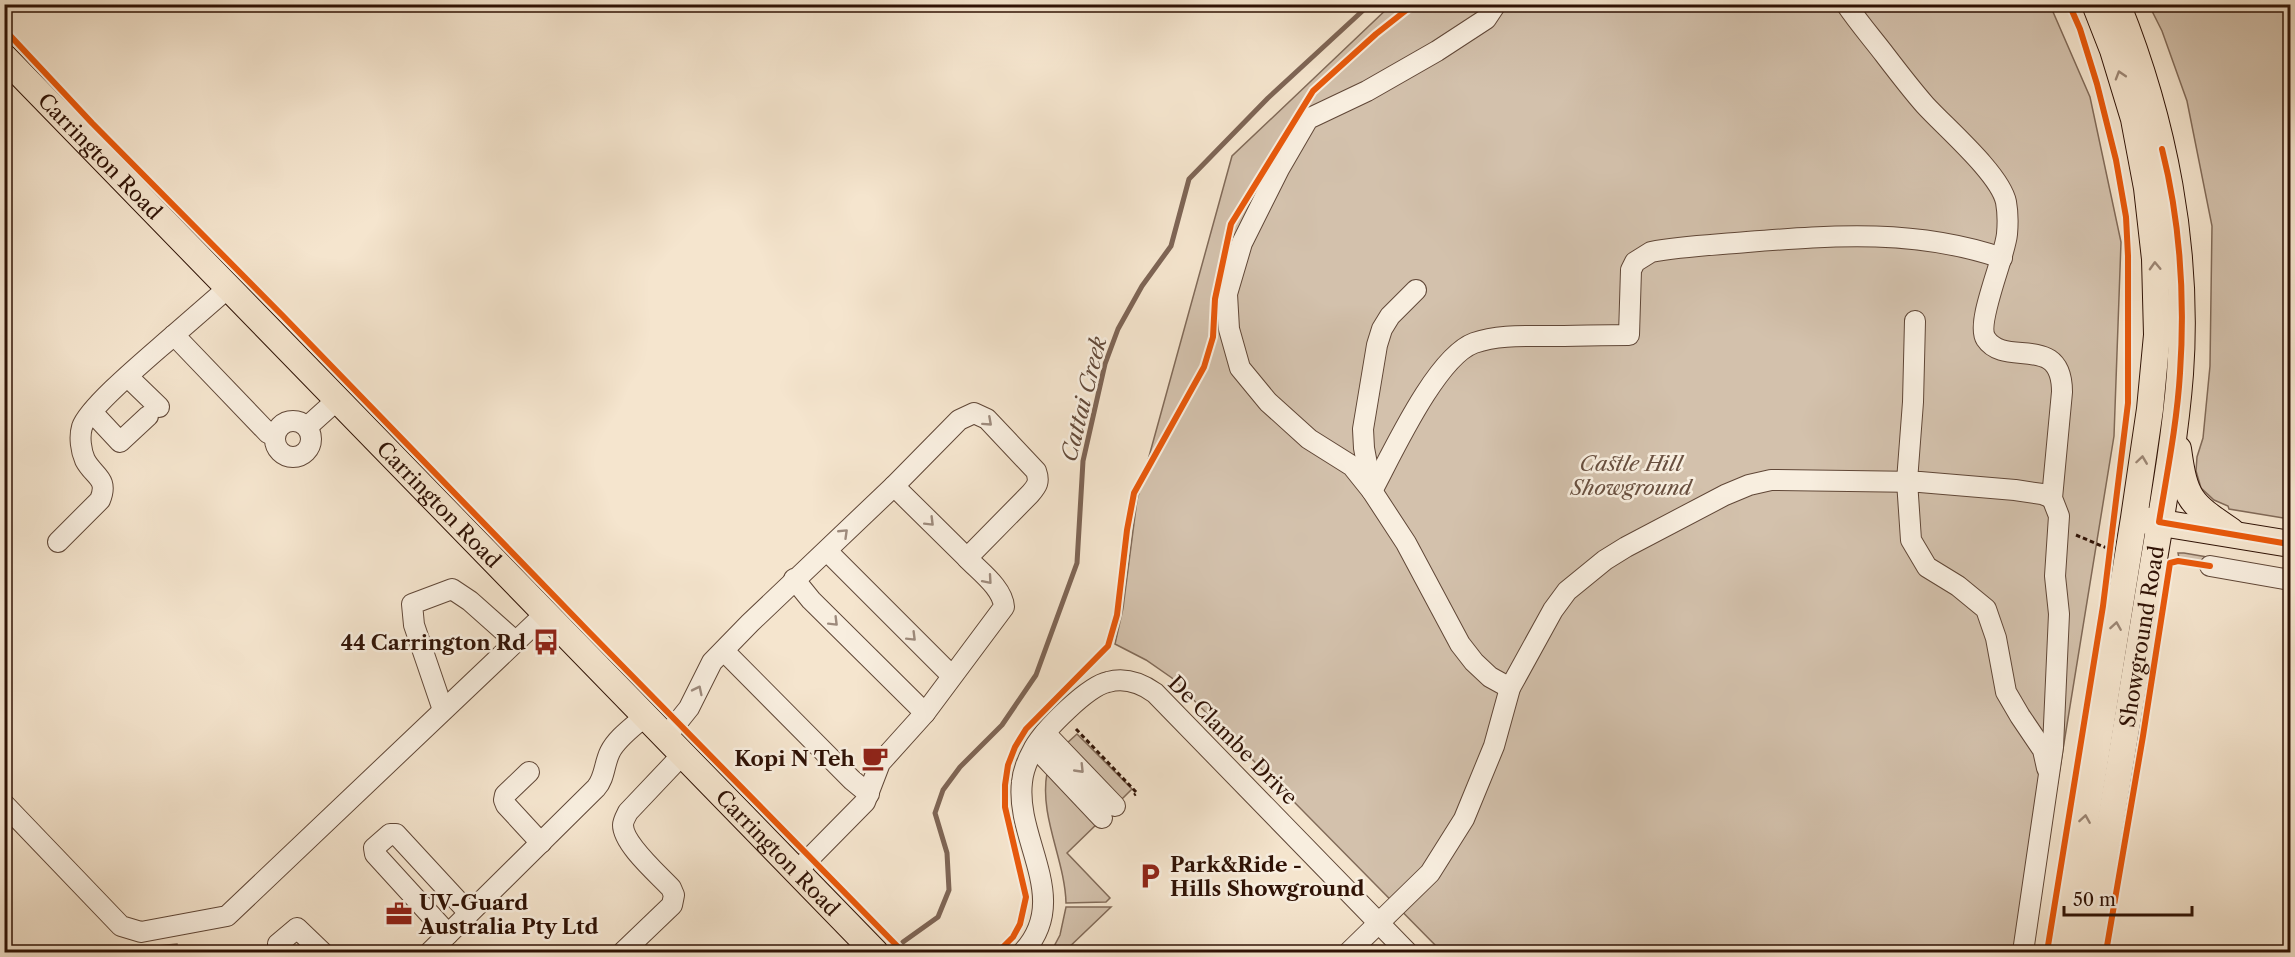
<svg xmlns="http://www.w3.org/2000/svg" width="2295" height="957" viewBox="0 0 2295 957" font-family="'Libre Caslon Text',serif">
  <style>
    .green { fill: #d3c1ac; stroke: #816a58; stroke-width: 1.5 }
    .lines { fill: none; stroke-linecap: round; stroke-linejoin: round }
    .stream { stroke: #7e6555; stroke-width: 5 }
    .minor-casing { stroke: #604737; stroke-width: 22 }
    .major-casing { stroke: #2f1205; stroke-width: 28 }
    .path { stroke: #2f1205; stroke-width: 3; stroke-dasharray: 4.5 3; stroke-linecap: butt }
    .minor { stroke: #f8eedf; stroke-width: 20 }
    .major { stroke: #f5e5ce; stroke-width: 26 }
    .cycleway-casing { stroke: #f8eedf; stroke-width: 10 }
    .cycleway { stroke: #e8590c; stroke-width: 6 }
    .oneway { stroke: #9c8674 }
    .oneway2 { stroke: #9e8b7d }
    .labels { text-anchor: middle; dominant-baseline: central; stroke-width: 5; stroke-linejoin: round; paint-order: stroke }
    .street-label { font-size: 21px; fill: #2f1205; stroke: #f8eedf }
    .park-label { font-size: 21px; font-style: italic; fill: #684f3f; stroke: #f8eedf }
    .poi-label { font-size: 21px; font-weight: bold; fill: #2f1205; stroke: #f8eedf; text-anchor: end }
    .water-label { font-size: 22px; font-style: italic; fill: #634a3a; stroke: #f8eedf }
  </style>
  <rect width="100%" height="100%" fill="#f5e5ce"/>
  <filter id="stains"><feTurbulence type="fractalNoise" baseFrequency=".00333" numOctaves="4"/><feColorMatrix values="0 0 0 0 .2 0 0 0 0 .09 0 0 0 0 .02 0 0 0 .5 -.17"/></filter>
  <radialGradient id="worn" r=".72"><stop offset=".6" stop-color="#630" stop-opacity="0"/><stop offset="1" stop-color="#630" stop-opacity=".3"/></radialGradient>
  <!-- green -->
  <g class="green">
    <polygon points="1391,5 2050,5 2090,97 2121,242 2114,436 2030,952 1442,952 1172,678 1146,660 1115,644 1123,608 1137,500 1232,156"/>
    <polygon points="2149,5 2290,5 2290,519 2229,509 2228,506 2214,500 2201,488 2196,471 2197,457 2203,438 2210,366 2212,226 2187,101 2162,31"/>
    <polygon points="2178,553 2184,553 2290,571 2209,565 2179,558"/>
    <polygon points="1077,734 1132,789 1121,800 1066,744"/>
    <path d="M1047,773L1101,820L1067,853L1110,898L1106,902L1066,903C1065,860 1039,816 1047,773Z"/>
    <polygon points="1066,907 1111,907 1064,952 1051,952 1060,935"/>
    <polygon points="177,944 178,952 116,952 116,950"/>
  </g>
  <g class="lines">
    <!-- stream -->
    <polyline class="stream" points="903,942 938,917 949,890 947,853 935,813 943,790 960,767 1002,725 1036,675 1077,563 1083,461 1105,364 1118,329 1142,286 1171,246 1189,179 1268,98 1370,4"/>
    <!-- minor casing -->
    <g class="minor-casing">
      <g id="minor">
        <path d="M1496,4L1486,19L1437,51L1367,91L1308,119L1279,169L1242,243L1227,294L1229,329L1240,368L1268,402L1309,439L1352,466L1372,491C1392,454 1436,357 1474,343C1497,335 1523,336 1547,336C1574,336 1602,335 1629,335L1631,270L1635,262L1651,252C1682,246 1715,245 1747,242C1836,235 1916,229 2002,258"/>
        <path d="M1846,4C1858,22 1872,38 1885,55C1898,72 1911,89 1925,105C1946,128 2000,174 2006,202C2008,213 2008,223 2007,234C2005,257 1975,323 1986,339C2005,368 2062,332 2062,392L2052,498L2059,516L2055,576L2059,614L2053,747L2023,952"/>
        <polyline points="228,288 174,335 268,433 275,436"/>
        <polyline points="1416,290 1390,316 1382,329 1377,345 1363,429 1364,448 1372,491 1406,543 1460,644 1474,662 1490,677 1510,688"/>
        <polyline points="1915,321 1913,402 1907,481 1911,540 1927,567 1958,586 1986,609 1996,638 2006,692 2020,716 2043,750 2047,768"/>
        <polyline points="128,377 159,407"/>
        <polyline points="92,412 120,442 148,416"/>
        <circle cx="293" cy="439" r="18"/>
        <polyline points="307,427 337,400"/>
        <polyline points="894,486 967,558"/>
        <path d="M58,542L100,500C109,478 94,477 85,460C81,451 79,437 82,427C89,406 154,353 174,335"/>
        <polyline points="827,551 951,675"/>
        <polyline points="2210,566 2290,580"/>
        <polyline points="794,579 811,600 925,713"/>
        <polyline points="724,651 852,780 869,794"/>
        <polyline points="443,710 414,625 412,604 452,589 470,601 515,641"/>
        <polyline points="1045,733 1115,806"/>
        <path d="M665,738L689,708L712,662L750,623L894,486L959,420L974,413L987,419L1036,471C1040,482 1037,486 1030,494L967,558C979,571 1003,588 1004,607L925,713L880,763L865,802L796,872"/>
        <polyline points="1035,747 1102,818"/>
        <polyline points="529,772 505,795 504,800 506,805 541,843"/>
        <polyline points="4,804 121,926 141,932 227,916 545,614"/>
        <polyline points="448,934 375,854 374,848 390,834 396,834 469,913"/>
        <polyline points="282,952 278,947 278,944 297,928 322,952"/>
        <path d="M430,952L596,788C605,778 604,764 610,752C617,738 633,727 644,717"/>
        <path d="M623,952L672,905L674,895L671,888C658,874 623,844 623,825C623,821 626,816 628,812L682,755"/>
        <path d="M1023,952C1072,899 1015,840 1022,782C1023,770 1029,757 1034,748C1045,729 1088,686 1108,682C1126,677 1141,683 1155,693L1407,952"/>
        <polyline points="1349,952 1430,873 1464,819 1494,746 1510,688 1553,610 1567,591 1605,560 1626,547 1725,495 1749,485 1771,480 1920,482 2015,490 2042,494 2052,498"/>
      </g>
    </g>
    <!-- major casing -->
    <g class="major-casing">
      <g id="major">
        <path id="s1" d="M4,57L875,952"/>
        <path d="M2178,449C2185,500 2190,503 2231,531"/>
        <polyline points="2143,520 2290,544"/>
        <polyline points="2064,952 2134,518 2150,409 2157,335 2155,259 2147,188 2134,119 2113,50 2095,4"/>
        <path id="s2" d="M2089,952C2108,838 2127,723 2146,608C2158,531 2174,452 2180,374C2189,249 2164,120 2117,4"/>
      </g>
    </g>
    <!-- path -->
    <g class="path">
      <polyline points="2076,535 2109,549"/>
      <polyline points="1076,729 1137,793 1134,795"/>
    </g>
    <!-- minor -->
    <use href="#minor" class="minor"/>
    <!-- major -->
    <use href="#major" class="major"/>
    <!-- cycleway casing -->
    <g class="cycleway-casing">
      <g id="cycleway">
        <polyline points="4,29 92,123 282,315 590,633 903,952"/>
        <path d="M2162,149C2180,221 2185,299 2180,373C2177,423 2167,473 2159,522L2283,543"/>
        <polyline points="998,952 1013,937 1020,924 1026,897 1005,807 1005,785 1008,765 1015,747 1026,729 1108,646 1117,615 1127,530 1134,493 1204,367 1213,337 1215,299 1231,224 1313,91 1376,34 1414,4"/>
        <polyline points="2047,952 2103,606 2128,403 2128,256 2126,217 2116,160 2097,84 2080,29 2069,4"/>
        <polyline points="2106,952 2143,736 2170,563 2178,561 2210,566"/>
      </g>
    </g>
    <!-- cycleway -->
    <use href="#cycleway" class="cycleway"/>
  </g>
  <!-- one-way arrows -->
  <defs><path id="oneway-chevron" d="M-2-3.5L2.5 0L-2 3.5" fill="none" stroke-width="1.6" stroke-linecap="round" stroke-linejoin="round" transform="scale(1.5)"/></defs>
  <g class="oneway">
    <use href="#oneway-chevron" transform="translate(2120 75) rotate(-107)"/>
    <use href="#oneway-chevron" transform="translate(2155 266) rotate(-92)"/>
    <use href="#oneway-chevron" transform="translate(2142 460) rotate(-82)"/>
    <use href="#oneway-chevron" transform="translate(2116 626) rotate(-81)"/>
    <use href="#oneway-chevron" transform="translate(2085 819) rotate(-81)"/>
  </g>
  <g class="oneway2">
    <use href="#oneway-chevron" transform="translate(988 422) rotate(42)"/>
    <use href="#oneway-chevron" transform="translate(930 522) rotate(45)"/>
    <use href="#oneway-chevron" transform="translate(844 533) rotate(-44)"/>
    <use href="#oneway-chevron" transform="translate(988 580) rotate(49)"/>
    <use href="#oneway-chevron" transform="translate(834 622) rotate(45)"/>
    <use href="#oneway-chevron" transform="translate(912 637) rotate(45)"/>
    <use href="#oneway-chevron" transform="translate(698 690) rotate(-64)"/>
    <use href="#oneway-chevron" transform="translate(1080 769) rotate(46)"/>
  </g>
  <!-- icons -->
  <defs>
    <g id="bus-bare" transform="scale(2.07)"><path d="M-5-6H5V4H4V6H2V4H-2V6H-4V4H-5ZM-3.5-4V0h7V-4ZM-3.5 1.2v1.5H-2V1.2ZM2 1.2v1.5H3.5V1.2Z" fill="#8f2418" stroke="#f8eedf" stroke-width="2.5" paint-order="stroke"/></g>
    <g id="cafe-bare" transform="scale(2.07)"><path d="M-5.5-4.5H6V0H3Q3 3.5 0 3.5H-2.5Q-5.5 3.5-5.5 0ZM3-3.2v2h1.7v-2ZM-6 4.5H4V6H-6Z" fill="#8f2418" stroke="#f8eedf" stroke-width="2.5" paint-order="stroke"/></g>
    <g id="parking-bare" transform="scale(2.07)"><path d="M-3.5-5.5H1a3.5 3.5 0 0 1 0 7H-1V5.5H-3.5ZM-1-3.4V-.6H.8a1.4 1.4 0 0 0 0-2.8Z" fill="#8f2418" stroke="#f8eedf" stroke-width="2.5" paint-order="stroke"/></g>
    <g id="office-bare" transform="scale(2.07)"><path d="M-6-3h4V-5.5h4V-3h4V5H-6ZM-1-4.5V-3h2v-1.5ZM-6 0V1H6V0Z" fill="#8f2418" stroke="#f8eedf" stroke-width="2.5" paint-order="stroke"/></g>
  </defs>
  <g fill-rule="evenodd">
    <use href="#bus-bare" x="546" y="642"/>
    <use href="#cafe-bare" x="875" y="758"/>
    <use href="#parking-bare" x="1150" y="876"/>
    <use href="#office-bare" x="399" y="914"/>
  </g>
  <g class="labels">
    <!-- street labels -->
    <g class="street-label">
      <text stroke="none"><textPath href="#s1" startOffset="138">Carrington Road</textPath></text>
      <text stroke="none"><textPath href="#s1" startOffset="624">Carrington Road</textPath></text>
      <text stroke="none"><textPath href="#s2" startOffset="320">Showground Road</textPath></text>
      <text transform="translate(1233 740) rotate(45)">De Clambe Drive</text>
      <text stroke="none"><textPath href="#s1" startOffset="1110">Carrington Road</textPath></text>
    </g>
    <!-- park labels -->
    <g class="park-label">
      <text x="1631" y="463">Castle Hill<tspan x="1631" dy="24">Showground</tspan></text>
    </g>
    <!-- poi labels -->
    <g class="poi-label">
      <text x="526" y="642">44 Carrington Rd</text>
      <text x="855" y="758">Kopi N Teh</text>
      <text x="1170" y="864" text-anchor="start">Park&amp;Ride -<tspan x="1170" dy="24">Hills Showground</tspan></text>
      <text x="419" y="902" text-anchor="start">UV-Guard<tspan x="419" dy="24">Australia Pty Ltd</tspan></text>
    </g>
    <!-- water labels -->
    <g class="water-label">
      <text transform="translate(1084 399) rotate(-76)">Cattai Creek</text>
    </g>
  </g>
  <!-- margin -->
  <rect width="2295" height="957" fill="none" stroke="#f5e5ce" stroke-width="24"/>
  <rect x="6" y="6" width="2283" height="945" fill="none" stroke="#2f1205" stroke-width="3"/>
  <rect x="12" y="12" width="2271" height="933" fill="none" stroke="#2f1205" stroke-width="1.5"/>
  <!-- scale -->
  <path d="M2064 906v9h128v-9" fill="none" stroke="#2f1205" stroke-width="3"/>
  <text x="2073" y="906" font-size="18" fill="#2f1205" stroke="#f8eedf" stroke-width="4.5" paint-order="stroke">50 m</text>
  <rect width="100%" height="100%" filter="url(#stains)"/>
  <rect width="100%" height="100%" fill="url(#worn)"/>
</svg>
